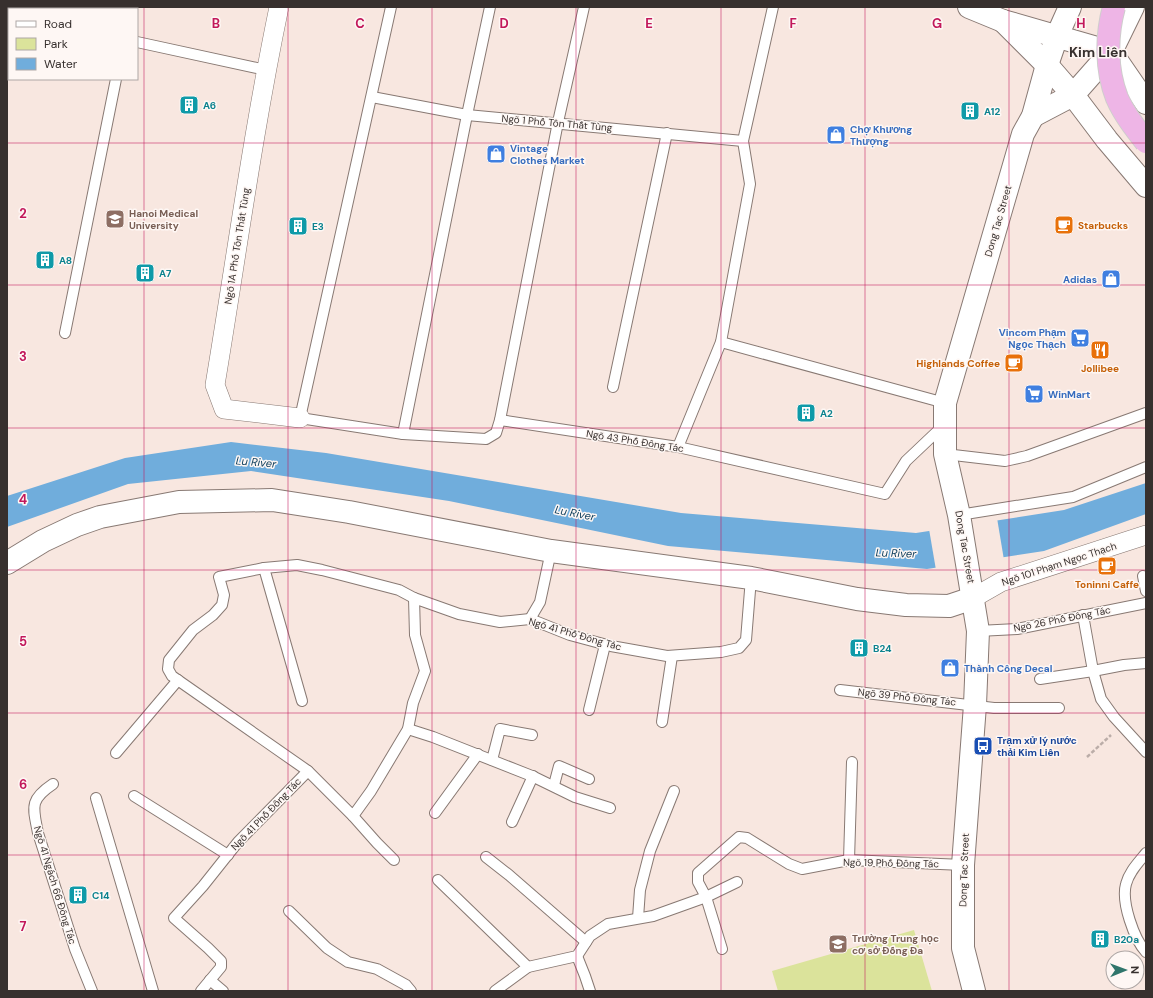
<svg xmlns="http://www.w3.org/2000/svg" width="1153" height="998" viewBox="0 0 1153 998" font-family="'DM Sans',sans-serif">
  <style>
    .green { fill: #dbe39b }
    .water { fill: #70addc }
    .pier { fill: #f8e7e0 }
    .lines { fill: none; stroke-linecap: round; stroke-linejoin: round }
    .lane-casing { stroke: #887973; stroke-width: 12 }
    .street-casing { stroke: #887973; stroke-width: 20 }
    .secondary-casing { stroke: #887973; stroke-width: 24 }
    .path { stroke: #bbada8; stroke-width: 2.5; stroke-dasharray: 4 2; stroke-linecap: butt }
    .lane { stroke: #fff; stroke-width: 10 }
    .street { stroke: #fff; stroke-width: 19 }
    .secondary { stroke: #fff; stroke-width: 22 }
    .primary-bridge-casing { stroke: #cfcdcd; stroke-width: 24; stroke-linecap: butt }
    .primary-bridge { stroke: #eeb5e6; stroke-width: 22 }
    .grid { fill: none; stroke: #c2185b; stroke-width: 1; stroke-opacity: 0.55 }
    .labels { text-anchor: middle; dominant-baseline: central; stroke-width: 3; stroke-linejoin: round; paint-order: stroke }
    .culture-label { font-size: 10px; font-weight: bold; fill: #0d838f; stroke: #fef7f4; text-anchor: start }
    .street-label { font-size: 10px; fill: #37302e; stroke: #fef7f4 }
    .shop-label { font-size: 10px; font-weight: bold; fill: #366cbe; stroke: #fef7f4; text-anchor: start }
    .education-label { font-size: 10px; font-weight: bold; fill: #785e54; stroke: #fef7f4; text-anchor: start }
    .food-label { font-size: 10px; font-weight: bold; fill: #c56008; stroke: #fef7f4 }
    .transit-label { font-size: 10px; font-weight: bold; fill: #164399; stroke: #fef7f4; text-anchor: start }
    .water-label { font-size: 11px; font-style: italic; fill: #073958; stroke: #fef7f4 }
    .district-label { font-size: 14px; font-weight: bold; fill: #37302e; stroke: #fef7f4 }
    .grid-label { font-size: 13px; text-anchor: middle; font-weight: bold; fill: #c2185b; stroke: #fef7f4; stroke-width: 3; stroke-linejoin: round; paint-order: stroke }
  </style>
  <rect width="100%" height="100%" fill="#f8e7e0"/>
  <!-- green -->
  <polygon class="green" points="914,930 932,991 778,991 772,971"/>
  <!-- water -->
  <polygon class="water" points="231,442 326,453 681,513 916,533 1064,510 1146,483 1146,514 1044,551 927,569 668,546 449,501 251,471 128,484 7,527 7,496 125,458"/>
  <!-- pier -->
  <polygon class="pier" points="997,518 1004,560 936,570 929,529"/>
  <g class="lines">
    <!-- lane casing -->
    <g class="lane-casing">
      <g id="lane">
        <polyline points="391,7 300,418 403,434 486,439 496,433 500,420 558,122 584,7"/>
        <polyline points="130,9 130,7"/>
        <polyline points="7,30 9,31"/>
        <polyline points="137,42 266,70"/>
        <polyline points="372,97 467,115 743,141"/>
        <polyline points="65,333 116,79"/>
        <polyline points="721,342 945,403"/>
        <polyline points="613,387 667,133"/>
        <polyline points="500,420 678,447 885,494 906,461 944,425"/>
        <polyline points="403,434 467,115 490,7"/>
        <polyline points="678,447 721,342 750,184 743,141 773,7"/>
        <polyline points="945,454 1005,461 1027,456 1146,413"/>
        <polyline points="959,515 1073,497 1146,467"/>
        <polyline points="264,568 302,701"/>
        <polyline points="1143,576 1146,591"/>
        <polyline points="1083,615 1093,671 1101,699 1114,717 1146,752"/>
        <polyline points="530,619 540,602 551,551"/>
        <polyline points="978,631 1017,629 1146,603"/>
        <polyline points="1040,679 1093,671 1124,665 1146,663"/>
        <polyline points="840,690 994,708 1059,708"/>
        <polyline points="589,710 605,645"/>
        <polyline points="662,722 672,656"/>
        <polyline points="408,729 433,737 532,776 575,797 610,808"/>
        <polyline points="116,753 178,680"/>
        <polyline points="492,760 500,729 532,735"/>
        <polyline points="308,771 172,676 168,669 169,660 193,630 213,615 222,605 224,595 219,577 264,568 297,565 322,570 399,590 414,598"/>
        <path d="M53,784C29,800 33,807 38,833L75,949L92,991"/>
        <polyline points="554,785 559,766 589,779"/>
        <polyline points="134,796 228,855"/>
        <polyline points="96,798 153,991"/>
        <polyline points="435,813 478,754"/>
        <polyline points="353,816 377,843 394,860"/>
        <polyline points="512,822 533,776"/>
        <path d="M1146,853C1138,863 1129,872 1126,884C1121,902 1134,939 1146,952"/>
        <polyline points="486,857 509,875 586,942"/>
        <polyline points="849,860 852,762"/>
        <polyline points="438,880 528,967"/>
        <polyline points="289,911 327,948 348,962 377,969 406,985 411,991"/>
        <polyline points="638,918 640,890 650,851 674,791"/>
        <polyline points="722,949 706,897 698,882 698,873 739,837 747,838 789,864 802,869 849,860 963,865"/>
        <polyline points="577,956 585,976 590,991"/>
        <polyline points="210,980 223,991"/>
        <polyline points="201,991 221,967 221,961 208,948 174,918 203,886 238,842 308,771 353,816 371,791 408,729 413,703 425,671 415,635 414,598 459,614 500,622 530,619 570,635 611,646 667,656 721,652 739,648 746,640 751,578"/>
        <polyline points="495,991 528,967 577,956 590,936 608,924 653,916 706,897 737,882"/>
      </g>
    </g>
    <!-- street casing -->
    <g class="street-casing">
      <g id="street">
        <path d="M279,7C253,132 236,259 215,385L224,409L300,418"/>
        <polyline points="973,598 1001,582 1146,535"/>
      </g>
    </g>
    <!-- secondary casing -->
    <g class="secondary-casing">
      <g id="secondary">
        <polyline points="969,7 1003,21 1111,52 1146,103"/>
        <polyline points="1003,21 1047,65 1073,95 1107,140 1146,186"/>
        <polyline points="1033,116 1073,95 1111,52 1133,7"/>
        <polyline points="7,563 43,541 77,525 100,517 179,502 272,500 349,512 551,551 751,578 857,599 906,605 949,606 973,598"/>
        <polyline points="974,991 963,948 963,865 975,705 978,631 959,515 945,454 945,403 1023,134 1033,116 1047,65 1057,36 1070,7"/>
      </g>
    </g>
    <!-- path -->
    <polyline class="path" points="1087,757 1111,735"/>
    <!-- lane -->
    <use href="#lane" class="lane"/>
    <!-- street -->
    <use href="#street" class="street"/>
    <!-- secondary -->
    <use href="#secondary" class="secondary"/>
    <!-- primary-bridge casing -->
    <g class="primary-bridge-casing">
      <path id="primary-bridge" d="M1114,7C1106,36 1106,70 1117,98C1124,114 1135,128 1146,142"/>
    </g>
    <!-- primary-bridge -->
    <use href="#primary-bridge" class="primary-bridge"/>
  </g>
  <!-- grid -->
  <path class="grid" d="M144,7V991M288,7V991M432,7V991M576,7V991M721,7V991M865,7V991M1009,7V991M7,143H1146M7,285H1146M7,428H1146M7,570H1146M7,713H1146M7,855H1146"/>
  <!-- icons -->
  <defs>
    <g id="building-square" transform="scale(1)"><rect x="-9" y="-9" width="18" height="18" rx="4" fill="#0f9aa8" stroke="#fef7f4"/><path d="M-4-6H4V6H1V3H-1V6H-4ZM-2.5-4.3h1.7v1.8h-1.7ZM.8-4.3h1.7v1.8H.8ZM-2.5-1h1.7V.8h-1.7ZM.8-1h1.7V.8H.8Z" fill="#fff"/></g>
    <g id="shop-square" transform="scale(1)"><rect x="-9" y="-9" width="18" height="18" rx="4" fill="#3f7fe0" stroke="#fef7f4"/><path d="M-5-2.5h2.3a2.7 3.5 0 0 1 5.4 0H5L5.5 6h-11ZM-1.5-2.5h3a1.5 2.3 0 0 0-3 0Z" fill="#fff"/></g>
    <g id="university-square" transform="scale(1)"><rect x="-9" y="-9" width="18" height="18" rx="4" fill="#8d6e63" stroke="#fef7f4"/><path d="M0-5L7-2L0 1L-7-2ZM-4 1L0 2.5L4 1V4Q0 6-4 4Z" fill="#fff"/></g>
    <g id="cafe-square" transform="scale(1)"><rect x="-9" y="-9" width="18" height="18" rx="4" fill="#e8710a" stroke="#fef7f4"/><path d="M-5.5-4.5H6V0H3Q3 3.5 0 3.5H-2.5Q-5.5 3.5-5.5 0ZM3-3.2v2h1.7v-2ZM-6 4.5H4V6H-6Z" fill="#fff"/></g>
    <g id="supermarket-square" transform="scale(1)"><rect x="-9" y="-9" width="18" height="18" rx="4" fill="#3f7fe0" stroke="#fef7f4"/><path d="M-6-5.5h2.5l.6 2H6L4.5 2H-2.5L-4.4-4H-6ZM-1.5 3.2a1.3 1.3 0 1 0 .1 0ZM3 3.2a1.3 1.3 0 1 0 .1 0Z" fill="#fff"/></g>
    <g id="restaurant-square" transform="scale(1)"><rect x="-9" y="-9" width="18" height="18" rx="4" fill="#e8710a" stroke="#fef7f4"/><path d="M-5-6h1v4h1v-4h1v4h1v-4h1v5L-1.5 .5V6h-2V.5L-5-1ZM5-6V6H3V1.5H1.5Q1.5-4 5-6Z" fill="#fff"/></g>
    <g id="bus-square" transform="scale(1)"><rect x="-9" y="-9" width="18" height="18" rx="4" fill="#1a4fb4" stroke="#fef7f4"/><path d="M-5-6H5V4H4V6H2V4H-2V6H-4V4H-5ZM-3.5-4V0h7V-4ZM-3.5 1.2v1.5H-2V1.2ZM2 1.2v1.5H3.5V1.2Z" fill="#fff"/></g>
    <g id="school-square" transform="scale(1)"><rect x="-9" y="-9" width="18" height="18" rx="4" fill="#8d6e63" stroke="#fef7f4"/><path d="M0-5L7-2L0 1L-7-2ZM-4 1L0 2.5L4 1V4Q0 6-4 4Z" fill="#fff"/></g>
  </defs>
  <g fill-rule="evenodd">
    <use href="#building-square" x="189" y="105"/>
    <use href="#building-square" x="970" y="111"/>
    <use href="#shop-square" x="836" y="135"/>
    <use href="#shop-square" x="496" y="154"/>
    <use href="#university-square" x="115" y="219"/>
    <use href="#cafe-square" x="1064" y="225"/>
    <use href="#building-square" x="298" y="226"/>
    <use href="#building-square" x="45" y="260"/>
    <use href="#building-square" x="145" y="273"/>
    <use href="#shop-square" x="1111" y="279"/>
    <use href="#supermarket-square" x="1080" y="338"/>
    <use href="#restaurant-square" x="1100" y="350"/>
    <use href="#cafe-square" x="1014" y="363"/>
    <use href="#supermarket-square" x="1034" y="394"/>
    <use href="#building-square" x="806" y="413"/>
    <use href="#cafe-square" x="1107" y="566"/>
    <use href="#building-square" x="859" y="648"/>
    <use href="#shop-square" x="950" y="668"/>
    <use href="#bus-square" x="983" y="746"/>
    <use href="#building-square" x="78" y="895"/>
    <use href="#building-square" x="1100" y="939"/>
    <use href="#school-square" x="838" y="944"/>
  </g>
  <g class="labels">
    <!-- culture labels -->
    <g class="culture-label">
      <text x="203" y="105">A6</text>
      <text x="984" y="111">A12</text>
      <text x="312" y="226">E3</text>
      <text x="59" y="260">A8</text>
      <text x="159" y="273">A7</text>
      <text x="820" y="413">A2</text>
      <text x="873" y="648">B24</text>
      <text x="92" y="895">C14</text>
      <text x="1114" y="939">B20a</text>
    </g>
    <!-- street labels -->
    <g class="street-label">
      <text transform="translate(557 123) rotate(5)">Ngõ 1 Phố Tôn Thất Tùng</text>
      <text transform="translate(998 221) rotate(-74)">Dong Tac Street</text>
      <text transform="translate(237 246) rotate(-81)">Ngõ 1A Phố Tôn Thất Tùng</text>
      <text transform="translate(635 441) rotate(9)">Ngõ 43 Phố Đông Tác</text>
      <text transform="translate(965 547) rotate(80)">Dong Tac Street</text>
      <text transform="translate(1059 564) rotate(-18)">Ngõ 101 Phạm Ngọc Thạch</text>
      <text transform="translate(1062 619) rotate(-11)">Ngõ 26 Phố Đông Tác</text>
      <text transform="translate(575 634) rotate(16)">Ngõ 41 Phố Đông Tác</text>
      <text transform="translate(907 697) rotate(6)">Ngõ 39 Phố Đông Tác</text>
      <text transform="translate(266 814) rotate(-46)">Ngõ 41 Phố Đông Tác</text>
      <text transform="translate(891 863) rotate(1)">Ngõ 19 Phố Đông Tác</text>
      <text transform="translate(964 870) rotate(-88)">Dong Tac Street</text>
      <text transform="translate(55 885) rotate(73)">Ngõ 41 Ngách 66 Đông Tác</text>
    </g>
    <!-- shop labels -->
    <g class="shop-label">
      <text x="850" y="129">Chợ Khương<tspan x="850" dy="12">Thượng</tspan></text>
      <text x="510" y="148">Vintage<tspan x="510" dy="12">Clothes Market</tspan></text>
      <text x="1097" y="279" text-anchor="end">Adidas</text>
      <text x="1066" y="332" text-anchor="end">Vincom Phạm<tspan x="1066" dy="12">Ngọc Thạch</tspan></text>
      <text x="1048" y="394">WinMart</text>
      <text x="964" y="668">Thành Công Decal</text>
    </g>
    <!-- education labels -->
    <g class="education-label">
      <text x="129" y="213">Hanoi Medical<tspan x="129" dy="12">University</tspan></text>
      <text x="852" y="938">Trường Trung học<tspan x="852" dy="12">cơ sở Đống Đa</tspan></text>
    </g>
    <!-- food labels -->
    <g class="food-label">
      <text x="1078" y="225" text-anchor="start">Starbucks</text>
      <text x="1000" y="363" text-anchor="end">Highlands Coffee</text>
      <text x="1100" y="368">Jollibee</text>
      <text x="1107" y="584">Toninni Caffe</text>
    </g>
    <!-- transit labels -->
    <g class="transit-label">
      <text x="997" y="740">Trạm xử lý nước<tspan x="997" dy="12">thải Kim Liên</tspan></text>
    </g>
    <!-- water labels -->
    <g class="water-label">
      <text transform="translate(256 462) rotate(5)">Lu River</text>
      <text transform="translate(575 513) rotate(11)">Lu River</text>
      <text transform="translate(896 553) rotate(2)">Lu River</text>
    </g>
    <!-- district labels -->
    <g class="district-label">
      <text x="1098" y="52">Kim Liên</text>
    </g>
  </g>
  <g class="grid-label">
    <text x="216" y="28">B</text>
    <text x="360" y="28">C</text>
    <text x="504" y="28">D</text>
    <text x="649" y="28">E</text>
    <text x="793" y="28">F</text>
    <text x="937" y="28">G</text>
    <text x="1081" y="28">H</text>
    <text x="23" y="218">2</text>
    <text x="23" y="361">3</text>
    <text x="23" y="504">4</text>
    <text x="23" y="646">5</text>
    <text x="23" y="789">6</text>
    <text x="23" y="931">7</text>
  </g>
  <!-- border -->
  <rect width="1153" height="998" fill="none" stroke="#37302e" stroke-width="16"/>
  <!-- legend -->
  <rect x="8" y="8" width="130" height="72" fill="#fef7f4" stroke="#aea7a5"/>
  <rect x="16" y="21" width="20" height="6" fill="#ffffff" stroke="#aea7a5"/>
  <text x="44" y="28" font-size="12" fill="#37302e">Road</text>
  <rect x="16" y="38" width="20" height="12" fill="#dbe39b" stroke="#aea7a5"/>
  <text x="44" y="48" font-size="12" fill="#37302e">Park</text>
  <rect x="16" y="58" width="20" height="12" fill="#70addc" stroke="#aea7a5"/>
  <text x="44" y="68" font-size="12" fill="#37302e">Water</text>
  <!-- north arrow -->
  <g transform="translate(1125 970) rotate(89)"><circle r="19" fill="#fef7f4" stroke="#aea7a5"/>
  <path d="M0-3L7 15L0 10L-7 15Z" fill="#30766c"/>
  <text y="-6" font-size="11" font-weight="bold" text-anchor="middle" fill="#37302e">N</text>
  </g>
</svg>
